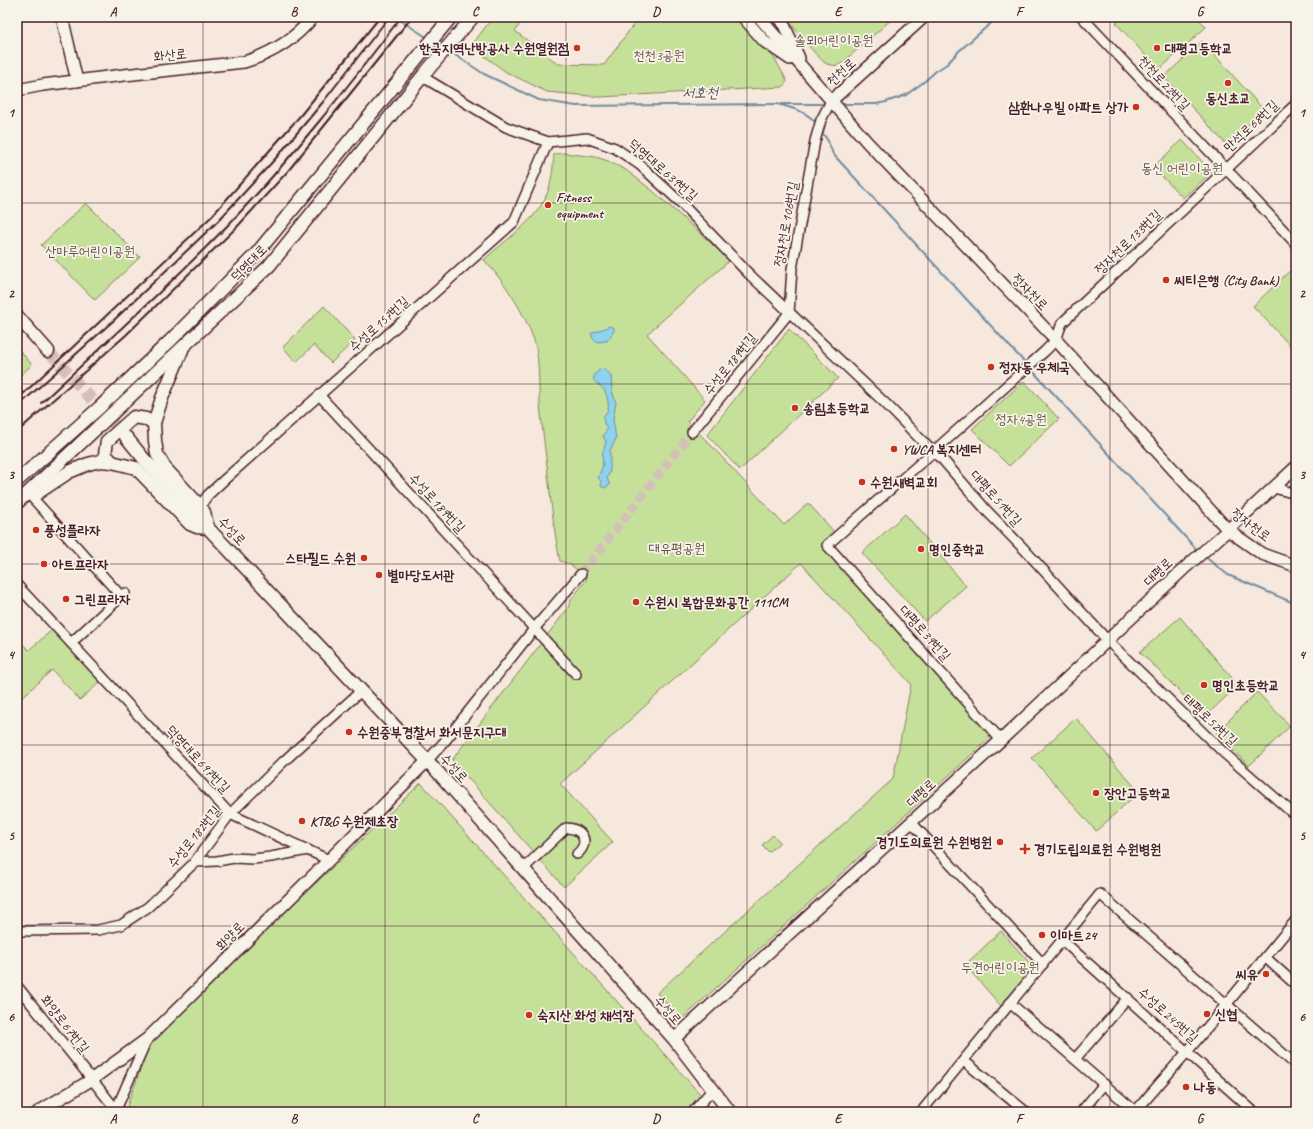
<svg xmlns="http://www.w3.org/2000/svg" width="1313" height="1129" viewBox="0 0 1313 1129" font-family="Caveat,'Poor Story',sans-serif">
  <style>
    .green { fill: #c5e199; stroke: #888062 }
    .water { fill: #8cd3ee; stroke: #728ba0 }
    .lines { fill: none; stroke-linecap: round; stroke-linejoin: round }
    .stream { stroke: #728ba0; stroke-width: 2 }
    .minor-tunnel { stroke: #d4c0b9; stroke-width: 9; stroke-dasharray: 9 4.5; stroke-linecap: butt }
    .secondary-tunnel { stroke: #d4c0b9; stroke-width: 12; stroke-dasharray: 12 6; stroke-linecap: butt }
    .minor-casing { stroke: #4a1f2b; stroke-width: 12 }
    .tertiary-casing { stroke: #4a1f2b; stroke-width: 14 }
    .secondary-casing { stroke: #4a1f2b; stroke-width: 15 }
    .minor { stroke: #f7f3e8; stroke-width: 9 }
    .tertiary { stroke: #f7f3e8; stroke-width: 11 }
    .secondary { stroke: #f7f3e8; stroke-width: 12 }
    .rail { stroke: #4a1f2b; stroke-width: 2 }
    .grid { fill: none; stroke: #4a1f2b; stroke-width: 1; stroke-opacity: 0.55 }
    .poi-dot { fill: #c8321e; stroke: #f7f3e8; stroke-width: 1.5 }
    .labels { text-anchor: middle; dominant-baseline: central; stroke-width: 3.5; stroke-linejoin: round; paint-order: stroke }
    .park-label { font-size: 14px; fill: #695046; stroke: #f7f3e8 }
    .poi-label { font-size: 14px; font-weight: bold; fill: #4a1f2b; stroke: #f7f3e8; text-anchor: start }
    .street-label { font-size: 14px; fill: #4a1f2b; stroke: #f7f3e8 }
    .water-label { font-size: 15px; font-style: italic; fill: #5a4c5c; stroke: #f7f3e8 }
    .neatline { fill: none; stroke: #4a1f2b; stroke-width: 1.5 }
    .grid-label { font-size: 13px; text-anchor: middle; font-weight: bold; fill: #4a1f2b }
  </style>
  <rect width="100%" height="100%" fill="#f6e8dc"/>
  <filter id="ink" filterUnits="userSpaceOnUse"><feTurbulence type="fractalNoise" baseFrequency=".025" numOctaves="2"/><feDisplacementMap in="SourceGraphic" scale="8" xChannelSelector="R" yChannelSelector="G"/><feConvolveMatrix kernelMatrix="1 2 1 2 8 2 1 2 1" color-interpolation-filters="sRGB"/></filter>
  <g filter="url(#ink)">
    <!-- green -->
    <g class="green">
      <polygon points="493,17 525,17 515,31 558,64 604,65 639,17 738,17 775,59 787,81 783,87 600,97 547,92 506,72 471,46"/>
      <path d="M786,17H890L892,19L842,63C838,66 833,66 827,64C819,61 793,26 786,17Z"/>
      <polygon points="1123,17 1197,17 1206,27 1159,70 1116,23"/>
      <polygon points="1202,41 1264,110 1231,142 1224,142 1164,77"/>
      <polygon points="1182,140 1212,172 1183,198 1153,167"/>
      <path d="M564,153L596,157L608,161L626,170L653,191L730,260L647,334L705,400L687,422L707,441L784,525L808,503L836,534L824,545L992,736L681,1020L657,993L893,779L911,684L801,563L560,784L613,842L564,887L452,760L568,608L571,600L587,579L570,564L560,561C554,532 551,503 548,474C545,450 542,427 540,404C538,385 540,358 534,340C524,312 505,282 484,260C502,242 528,227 542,204C551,190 553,171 554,154Z"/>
      <polygon points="86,203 140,257 95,300 41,245"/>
      <polygon points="1296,265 1296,352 1253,306"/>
      <polygon points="324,306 355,340 331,363 314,345 296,362 283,347"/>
      <polygon points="789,329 838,378 740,470 707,435"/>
      <polygon points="17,347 32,365 17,378"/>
      <polygon points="1024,381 1059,419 1009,466 972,429"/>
      <polygon points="905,514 966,586 925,621 862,553"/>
      <polygon points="1180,617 1238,685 1205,717 1140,652"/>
      <polygon points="53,629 101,681 80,700 52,670 17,702 17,639 29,650"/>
      <polygon points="1257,692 1290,726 1249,766 1216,733"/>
      <polygon points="1076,718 1139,792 1096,831 1032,758"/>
      <polygon points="421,783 701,1095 687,1112 125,1112 151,1040"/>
      <polygon points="773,835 780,842 769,852 762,845"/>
      <polygon points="1001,931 1034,968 1001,1006 965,965"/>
    </g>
    <!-- water -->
    <g class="water">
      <polygon points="610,326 614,328 614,331 607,341 598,342 594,340 591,335 592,333"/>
      <path d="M604,369L609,373L611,376L612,391L616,403L613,419L616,438L615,441L610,450V471L607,478L610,485L604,488L601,486V481L598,478L603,465L602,455L606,442L603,436L607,429L604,423L603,417C605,414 607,412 608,409C609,403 607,395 604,390C598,382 587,382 599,370Z"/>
    </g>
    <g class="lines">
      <!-- stream -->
      <g class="stream">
        <polyline points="395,17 428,38"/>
        <polyline points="449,51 484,74 539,100 576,106 777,104"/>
        <path d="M777,104C792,108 808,111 817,125"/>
        <polyline points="782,104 827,104"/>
        <polyline points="840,104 876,104 886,102 906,95 925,81 936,71 947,64 959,51 998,17"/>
        <polyline points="822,132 828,141 833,154 1027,365"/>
        <polyline points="1030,368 1199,552"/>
        <polyline points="1204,556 1228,575 1296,604"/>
      </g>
      <!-- minor-tunnel -->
      <polyline class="minor-tunnel" points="581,574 692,432"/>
      <!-- secondary-tunnel -->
      <polyline class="secondary-tunnel" points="48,351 126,437"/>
      <!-- minor casing -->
      <g class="minor-casing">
        <g id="minor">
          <path d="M1082,17C1153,93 1226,167 1296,244"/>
          <polyline points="423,77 506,127 548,142 587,138 615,148 640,165 680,202 749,274 886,404 933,452 943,460 987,511 1024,549 1108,641 1224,753 1296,816"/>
          <polyline points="789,313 792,269 815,141 821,120 831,101"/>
          <polyline points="320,396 576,674"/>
          <polyline points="692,432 789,313"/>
          <polyline points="1274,488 1296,494"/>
          <polyline points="28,493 121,596"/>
          <polyline points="200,506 208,495 224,480 514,222 548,142"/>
          <polyline points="17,585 230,814 329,860"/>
          <polyline points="71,643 125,593"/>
          <polyline points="1001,740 827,545 933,452 1045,351 1056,340 1062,323 1296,104"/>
          <polyline points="427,761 445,741 534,629 581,574"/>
          <polyline points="911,822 1043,964"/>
          <polyline points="195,862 217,861 234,858 253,859 271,857 308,850"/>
          <path d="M523,869L566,828C582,828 591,842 577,854"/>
          <polyline points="17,931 98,930 121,925 148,907 193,864 230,814 283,762 361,691"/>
          <polyline points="1062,940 1254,1112"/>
          <polyline points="1266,958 1296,985"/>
          <polyline points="17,986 118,1112"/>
          <polyline points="1010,1003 1136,1112"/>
          <polyline points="1075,1059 1128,998"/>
          <polyline points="964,1061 1026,1112"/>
          <polyline points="115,1112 147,1039"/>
          <polyline points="693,1112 713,1089"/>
          <polyline points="921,1112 1100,894 1296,1065"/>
          <polyline points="1081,1112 1104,1084"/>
          <polyline points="1135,1112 1187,1052 1296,920"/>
        </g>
      </g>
      <!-- tertiary casing -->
      <g class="tertiary-casing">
        <g id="tertiary">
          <polyline points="62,17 77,81"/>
          <polyline points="743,17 765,42 790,59"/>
          <polyline points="759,17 867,142 1056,340 1228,530 1262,554 1296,566"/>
          <polyline points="778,17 784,25 799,58"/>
          <path d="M17,90L43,85L124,75L244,62C271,54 295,39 313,17"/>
          <polyline points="831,101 924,17"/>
          <polyline points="674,1039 1001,740 1187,566 1228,530 1296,467"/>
          <polyline points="38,1112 91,1080 147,1039 329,860 427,761"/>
        </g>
      </g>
      <!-- secondary casing -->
      <g class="secondary-casing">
        <g id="secondary">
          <polyline points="17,316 48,351"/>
          <polyline points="126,437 144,459 208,528 435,769 674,1039 730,1112"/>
          <polyline points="112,462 105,454 107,441 134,417 146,419 154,423"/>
          <polyline points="17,481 100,407 170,341 256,254 451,17"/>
          <polyline points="36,494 69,472 88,464 100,461 112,462 136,468 190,524 197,527 208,528 204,512 200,506 165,468 157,454 155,441 154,423 162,398 182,350"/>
          <polyline points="17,503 269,266 426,72 473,17"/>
        </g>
      </g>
      <!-- minor -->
      <use href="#minor" class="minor"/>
      <!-- tertiary -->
      <use href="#tertiary" class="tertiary"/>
      <!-- secondary -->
      <use href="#secondary" class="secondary"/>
      <!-- rail -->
      <g class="rail">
        <polyline points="22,395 211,217 300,116 380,17"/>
        <path d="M41,403C104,344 169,286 229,224C291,159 347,88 401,17"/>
        <polyline points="17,407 113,321 218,221 276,158 323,102 389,17"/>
        <polyline points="17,432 126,335 237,227 288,171 412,17"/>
      </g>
    </g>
  </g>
  <!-- grid -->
  <path class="grid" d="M203,17V1112M385,17V1112M566,17V1112M747,17V1112M928,17V1112M1110,17V1112M17,203H1296M17,384H1296M17,564H1296M17,745H1296M17,926H1296"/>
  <!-- markers -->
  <g class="poi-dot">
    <circle cx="577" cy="48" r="4"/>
    <circle cx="1157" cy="48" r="4"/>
    <circle cx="1228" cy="83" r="4"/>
    <circle cx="1136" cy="107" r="4"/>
    <circle cx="548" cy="205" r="4"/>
    <circle cx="1166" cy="280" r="4"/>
    <circle cx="991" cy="367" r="4"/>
    <circle cx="795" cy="408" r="4"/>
    <circle cx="894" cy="449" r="4"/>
    <circle cx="862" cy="482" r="4"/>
    <circle cx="36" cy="530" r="4"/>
    <circle cx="921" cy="549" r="4"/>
    <circle cx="364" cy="558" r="4"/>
    <circle cx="44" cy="564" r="4"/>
    <circle cx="379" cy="575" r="4"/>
    <circle cx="66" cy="599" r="4"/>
    <circle cx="636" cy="602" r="4"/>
    <circle cx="1204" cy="685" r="4"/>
    <circle cx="349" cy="732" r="4"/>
    <circle cx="1096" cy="793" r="4"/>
    <circle cx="302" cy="821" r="4"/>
    <circle cx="1000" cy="842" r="4"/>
    <path d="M1023 843h4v4h4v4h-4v4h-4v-4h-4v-4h4z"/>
    <circle cx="1042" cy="935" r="4"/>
    <circle cx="1266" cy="974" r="4"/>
    <circle cx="1207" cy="1014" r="4"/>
    <circle cx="529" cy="1015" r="4"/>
    <circle cx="1186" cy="1087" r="4"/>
  </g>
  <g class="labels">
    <!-- park labels -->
    <g class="park-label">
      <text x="834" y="40">솔뫼어린이공원</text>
      <text x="659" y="55">천천3공원</text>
      <text x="1182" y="168">동신 어린이공원</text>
      <text x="90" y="251">산마루어린이공원</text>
      <text x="1021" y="419">정자4공원</text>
      <text x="677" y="548">대유평공원</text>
      <text x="1000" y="967">두견어린이공원</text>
    </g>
    <!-- poi labels -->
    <g class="poi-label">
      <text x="569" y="48" text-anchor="end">한국지역난방공사 수원열원점</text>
      <text x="1165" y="48">대평고등학교</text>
      <text x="1228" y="98" text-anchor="middle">동신초교</text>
      <text x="1128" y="107" text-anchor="end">삼환나우빌 아파트 상가</text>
      <text x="556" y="197">Fitness<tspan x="556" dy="16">equipment</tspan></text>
      <text x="1174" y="280">씨티은행 (City Bank)</text>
      <text x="999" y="367">정자동 우체국</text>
      <text x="803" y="408">송림초등학교</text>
      <text x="902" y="449">YWCA 복지센터</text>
      <text x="870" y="482">수원새벽교회</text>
      <text x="44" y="530">풍성플라자</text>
      <text x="929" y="549">명인중학교</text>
      <text x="356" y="558" text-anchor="end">스타필드 수원</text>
      <text x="52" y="564">아트프라자</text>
      <text x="387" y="575">별마당도서관</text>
      <text x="74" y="599">그린프라자</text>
      <text x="644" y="602">수원시 복합문화공간 111CM</text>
      <text x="1212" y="685">명인초등학교</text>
      <text x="357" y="732">수원중부경찰서 화서문지구대</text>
      <text x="1104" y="793">장안고등학교</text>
      <text x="310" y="821">KT&amp;G 수원제초장</text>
      <text x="992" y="842" text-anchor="end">경기도의료원 수원병원</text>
      <text x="1034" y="849">경기도립의료원 수원병원</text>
      <text x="1050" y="935">이마트24</text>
      <text x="1258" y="974" text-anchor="end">씨유</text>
      <text x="1215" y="1014">신협</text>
      <text x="537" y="1015">숙지산 화성 채석장</text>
      <text x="1194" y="1087">나동</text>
    </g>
    <!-- street labels -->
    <g class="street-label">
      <text transform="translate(170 55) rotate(-6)">화산로</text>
      <text transform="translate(841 72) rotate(-42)">천천로</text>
      <text transform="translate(1164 83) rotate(47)">천천로22번길</text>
      <text transform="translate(1251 126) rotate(-43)">만석로68번길</text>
      <text transform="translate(663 170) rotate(41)">덕영대로639번길</text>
      <text transform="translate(786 224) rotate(-80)">정자천로106번길</text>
      <text transform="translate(1128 242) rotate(-44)">정자천로133번길</text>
      <text transform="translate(249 263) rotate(-46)">덕영대로</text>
      <text transform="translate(1030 292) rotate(46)">정자천로</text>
      <text transform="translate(379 324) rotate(-42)">수성로157번길</text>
      <text transform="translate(730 364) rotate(-51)">수성로189번길</text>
      <text transform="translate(996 498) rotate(48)">대평로51번길</text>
      <text transform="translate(437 503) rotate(47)">수성로189번길</text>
      <text transform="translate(1251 525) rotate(37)">정자천로</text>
      <text transform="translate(232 531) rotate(47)">수성로</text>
      <text transform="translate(1158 572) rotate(-44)">대평로</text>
      <text transform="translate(925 633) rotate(48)">대평로39번길</text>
      <text transform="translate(1210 720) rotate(43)">태평로52번길</text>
      <text transform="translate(198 759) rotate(47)">덕영대로697번길</text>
      <text transform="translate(454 768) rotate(48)">수성로</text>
      <text transform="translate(921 793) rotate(-42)">대평로</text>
      <text transform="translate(194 837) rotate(-51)">수성로182번길</text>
      <text transform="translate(230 936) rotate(-45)">화양로</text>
      <text transform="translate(668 1010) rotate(49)">수성로</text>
      <text transform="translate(1168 1015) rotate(42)">수성로245번길</text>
      <text transform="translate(65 1024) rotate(52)">화양로67번길</text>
    </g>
    <!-- water labels -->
    <g class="water-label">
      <text transform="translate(700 93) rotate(-1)">서호천</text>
    </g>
  </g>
  <!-- margin -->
  <rect width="1313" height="1129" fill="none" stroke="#f7f3e8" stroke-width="44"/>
  <rect x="22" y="22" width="1269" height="1085" class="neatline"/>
  <g class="grid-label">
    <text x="113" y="16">A</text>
    <text x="294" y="16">B</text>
    <text x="475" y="16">C</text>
    <text x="656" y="16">D</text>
    <text x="838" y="16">E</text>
    <text x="1019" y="16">F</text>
    <text x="1200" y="16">G</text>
    <text x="11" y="117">1</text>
    <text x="1302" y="117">1</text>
    <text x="11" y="298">2</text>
    <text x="1302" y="298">2</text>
    <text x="11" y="479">3</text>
    <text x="1302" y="479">3</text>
    <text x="11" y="659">4</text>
    <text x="1302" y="659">4</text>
    <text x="11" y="840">5</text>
    <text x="1302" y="840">5</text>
    <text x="11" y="1021">6</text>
    <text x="1302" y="1021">6</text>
    <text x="113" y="1123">A</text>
    <text x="294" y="1123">B</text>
    <text x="475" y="1123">C</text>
    <text x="656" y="1123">D</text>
    <text x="838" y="1123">E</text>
    <text x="1019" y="1123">F</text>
    <text x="1200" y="1123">G</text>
  </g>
</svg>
